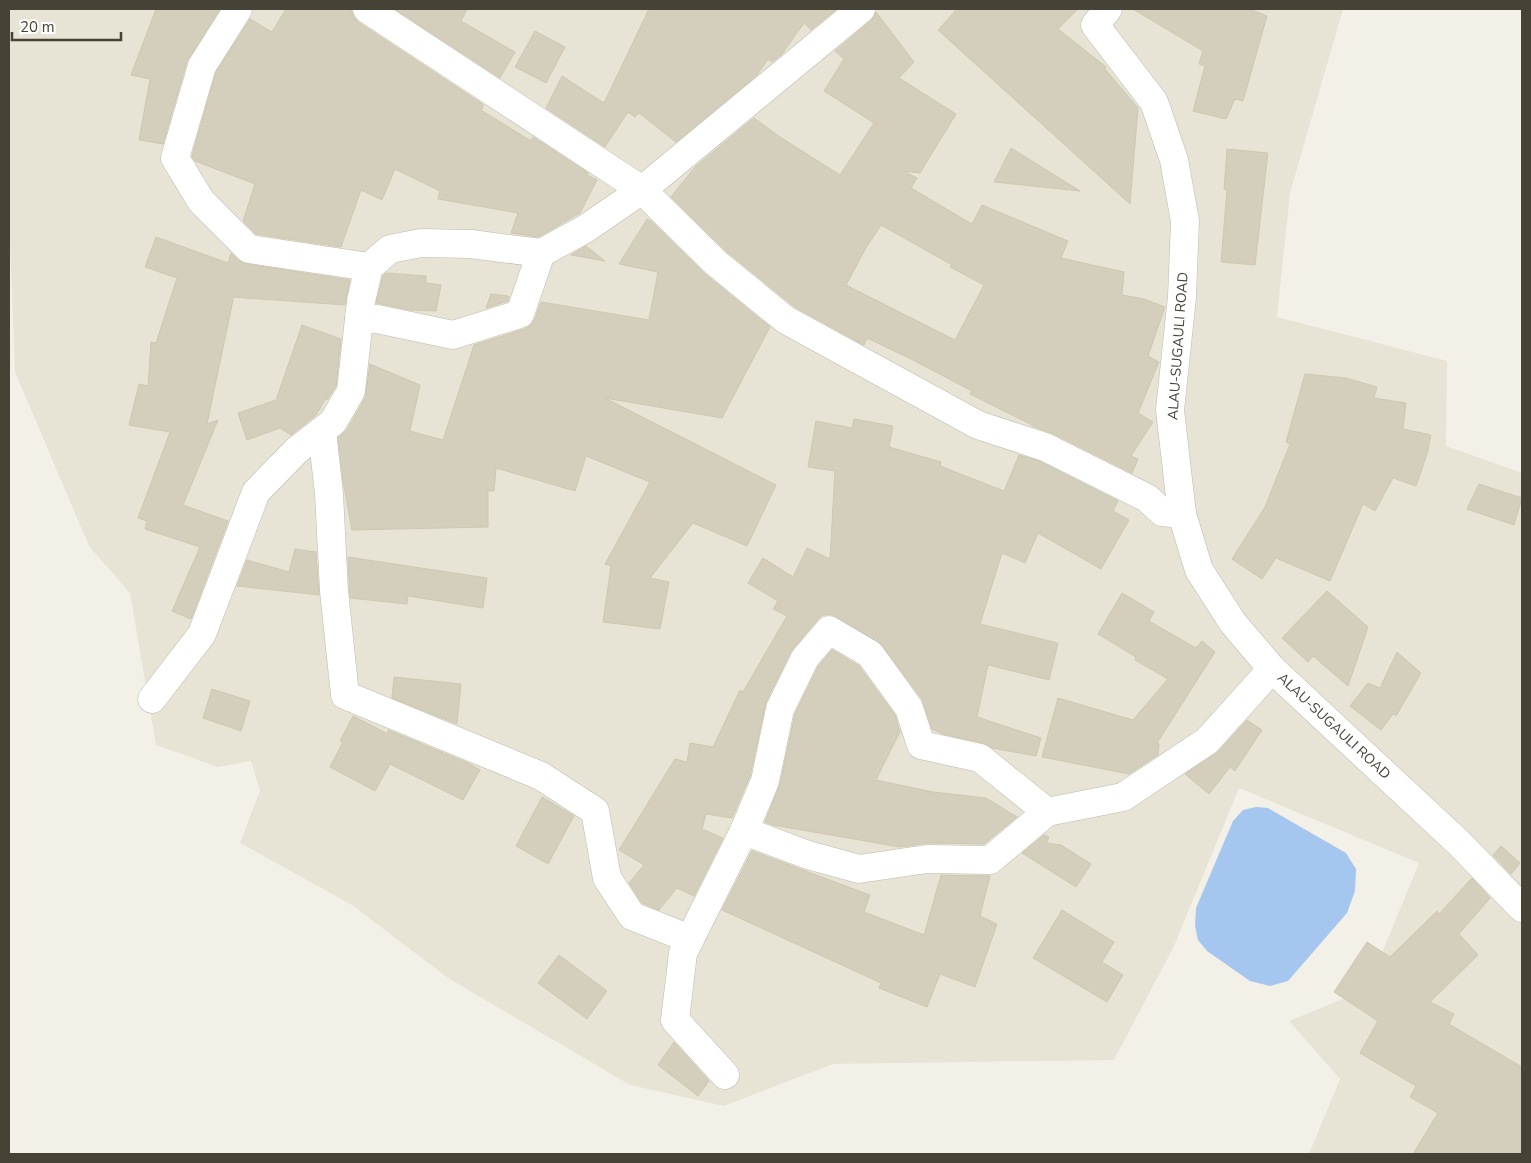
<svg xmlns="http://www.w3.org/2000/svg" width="1531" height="1163" viewBox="0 0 1531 1163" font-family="'Nunito Sans',sans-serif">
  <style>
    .residential { fill: #e7e4d5 }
    .water { fill: #a5c6ee }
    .building { fill: #d4cebd; stroke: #cfc7b0; fill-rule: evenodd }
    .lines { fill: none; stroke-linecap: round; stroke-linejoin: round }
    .minor-casing { stroke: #bebaaa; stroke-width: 29 }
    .minor { stroke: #fff; stroke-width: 28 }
    .labels { text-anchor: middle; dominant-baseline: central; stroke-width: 5; stroke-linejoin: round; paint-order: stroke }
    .street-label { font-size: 14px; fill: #464236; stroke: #fff }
  </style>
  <rect width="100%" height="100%" fill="#f3f1e7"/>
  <!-- residential -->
  <polygon class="residential" points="9,9 1343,9 1290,193 1277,317 1447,361 1446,446 1522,473 1522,1154 1309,1154 1340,1079 1289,1021 1367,989 1419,863 1239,788 1174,946 1114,1060 833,1064 724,1106 630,1085 448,978 352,905 240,843 260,790 251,761 218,767 156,745 130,593 89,546 15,372 9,213"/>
  <!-- water -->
  <polygon class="water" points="1256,807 1268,808 1346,853 1356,869 1355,891 1347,913 1288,981 1270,986 1250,981 1207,951 1198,940 1195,926 1196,908 1233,821 1243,810"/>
  <!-- building -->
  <g class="building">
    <polygon points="156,9 220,9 187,61 163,144 139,140 150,79 131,75"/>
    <polygon points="286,9 351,9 353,16 358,22 484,105 481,110 531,141 533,137 588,173 587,175 597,180 580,213 538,237 511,233 518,213 438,199 440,191 395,169 382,200 361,190 341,247 256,234 243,221 255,184 195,161 192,156 216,72 250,19 272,32"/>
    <polygon points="395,9 467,9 461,21 515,52 500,78"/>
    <polygon points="649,9 837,9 811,30 804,23 782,54 772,62 768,59 757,75 676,142 639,113 635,117 628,112 605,147 546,108 562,76 604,103"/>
    <polygon points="957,9 1078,9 1058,29 1106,67 1105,69 1138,108 1130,204 938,30"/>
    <polygon points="1133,9 1249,9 1267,16 1243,101 1235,99 1226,119 1193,111 1205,66 1199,64 1203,51"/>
    <path d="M876,12L914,62L899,78L956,114L920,173L903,171L917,178L911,188L972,224L982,205L1068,241L1061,258L1124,272L1122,295L1144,299L1165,307L1148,356L1159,362L1138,413L1153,422L1131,456L1138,459L1132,473L1052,433L1032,426V425L970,394L972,391L911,359L867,338L864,345L795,307L726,251L671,197L695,167L754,118L780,137L840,175L874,123L824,91L844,59L835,51L871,21ZM881,225L952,265L950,267L984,285L955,340L846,285L866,248Z"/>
    <polygon points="535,31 565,47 546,83 515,67"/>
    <polygon points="1011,148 1080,191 994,182"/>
    <polygon points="1227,149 1268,153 1255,265 1221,262 1227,190 1224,189"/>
    <polygon points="647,219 652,222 706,275 770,327 722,418 605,398 776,485 747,546 693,523 650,578 669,582 660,629 603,622 611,566 605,564 650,482 586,456 575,491 496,468 494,491 488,491 488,527 352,530 344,487 338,438 347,430 365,398 370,364 420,385 410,431 443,440 474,345 525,329 531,325 535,319 541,302 649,320 658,272 619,264"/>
    <polygon points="156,237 228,263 231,253 238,260 247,264 350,280 345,305 232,297 233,300 207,424 218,420 183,505 228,521 191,619 172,611 200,547 145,529 147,521 138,518 170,432 129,425 139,384 148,386 151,342 156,343 177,278 145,267"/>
    <polygon points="586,246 605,261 571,255"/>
    <polygon points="386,273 426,276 426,283 441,285 436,311 410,310 376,303 383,276"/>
    <polygon points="491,294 508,296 509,297 508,301 486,308"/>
    <polygon points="302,325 341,339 336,386 327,400 327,396 316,415 291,435 280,428 247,440 238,413 276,400"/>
    <polygon points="1305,374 1346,378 1377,387 1374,398 1406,403 1403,429 1431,435 1427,454 1416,486 1393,478 1375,511 1363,504 1330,581 1276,558 1262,579 1232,559 1265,507 1290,444 1286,442"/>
    <polygon points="854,419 893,426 889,447 941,462 940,466 1004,491 1019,455 1039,461 1118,501 1113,511 1129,520 1101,569 1038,533 1025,563 1002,553 980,624 1058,643 1049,680 988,665 977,717 1041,738 1036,756 992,748 983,743 943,734 932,729 922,699 882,645 837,617 830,614 823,615 817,620 791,651 766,702 750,776 732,818 706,814 702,829 723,838 694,896 677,888 659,910 642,903 629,883 644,865 619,850 675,759 687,762 690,743 713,747 740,690 743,692 787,616 773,609 778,601 748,583 763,558 793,577 807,548 830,559 835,471 808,467 816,421 852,428"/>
    <polygon points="1479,484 1522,498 1514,525 1467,509"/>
    <polygon points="295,549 316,552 319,595 237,586 247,560 289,572"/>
    <polygon points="348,557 487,578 483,608 408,596 407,604 350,598"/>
    <polygon points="1327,591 1368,627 1348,686 1313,656 1308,662 1282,638"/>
    <polygon points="1122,593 1154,612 1149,621 1196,648 1202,641 1215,652 1157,743 1159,744 1158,755 1129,774 1042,757 1058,698 1133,720 1168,679 1135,660 1136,657 1098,634"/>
    <polygon points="832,650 859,666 895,715 900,732 876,780 933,792 986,798 1017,817 984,844 927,843 900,847 773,825 765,822 780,784 795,714 818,667"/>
    <polygon points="1397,652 1421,673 1396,716 1393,714 1381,730 1350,706 1368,683 1380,688"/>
    <polygon points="394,677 461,684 457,724 392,698"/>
    <polygon points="212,689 250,701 241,731 203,718"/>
    <polygon points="353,716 388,734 388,730 468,763 480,770 463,800 390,764 375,791 330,767 343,742 340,741"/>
    <polygon points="1247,720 1262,730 1235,771 1230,767 1209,794 1185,774 1218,752"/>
    <polygon points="542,797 574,816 548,864 516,846"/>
    <polygon points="1044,835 1049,837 1046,843 1061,845 1091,864 1076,887 1022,853"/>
    <polygon points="1501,846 1520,863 1511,874 1493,855"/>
    <polygon points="752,851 870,895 864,912 924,935 941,875 990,876 980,916 997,924 975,987 940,974 927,1007 879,988 881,983 722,910"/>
    <polygon points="1472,878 1490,898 1459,934 1478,955 1430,1002 1454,1014 1449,1024 1522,1067 1522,1154 1413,1154 1438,1113 1410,1097 1416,1086 1360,1053 1378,1021 1334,992 1367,942 1390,957 1437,911 1439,914"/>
    <polygon points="1062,910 1114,942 1102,962 1123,975 1107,1002 1033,958"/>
    <polygon points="559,955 607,991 587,1019 538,983"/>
    <polygon points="674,1042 709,1081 698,1096 658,1065"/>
  </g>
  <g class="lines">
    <!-- minor casing -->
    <g class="minor-casing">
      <g id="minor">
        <polyline points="238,9 202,66 175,158 201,201 249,249 369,267"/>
        <polyline points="367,9 642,190 716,263 786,320 978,425 1045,447 1147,498 1162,512 1182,514"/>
        <polyline points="1108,9 1095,25 1154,102 1174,160 1185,221 1182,297 1170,410 1182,514 1199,570 1233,623 1272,669 1460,844 1522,908"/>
        <polyline points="359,318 377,319 453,335 520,314 541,253"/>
        <polyline points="322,431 329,494 334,591 345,695 541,776 595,811 607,878 632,916 690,939"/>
        <polyline points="152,699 202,634 256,492 297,450 333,422 351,391 361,301 369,267 390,249 421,243 471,244 541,253 585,229 642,190 861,9"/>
        <polyline points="744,831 808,855 859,869 927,859 990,860 1047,812"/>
        <polyline points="725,1075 675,1020 683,953 744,831 765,781 780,709 805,658 829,630 870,654 909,708 921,745 980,758 1047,812 1123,797 1207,741 1272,669"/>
      </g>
    </g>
    <!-- minor -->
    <use href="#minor" class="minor"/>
  </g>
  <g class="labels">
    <!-- street labels -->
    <g class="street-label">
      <text transform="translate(1178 346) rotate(-86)">ALAU-SUGAULI ROAD</text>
      <text transform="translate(1334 726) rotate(43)">ALAU-SUGAULI ROAD</text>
    </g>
  </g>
  <!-- border -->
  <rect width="1531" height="1163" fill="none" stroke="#464236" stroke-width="20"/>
  <!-- scale -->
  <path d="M12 32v8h109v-8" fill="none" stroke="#464236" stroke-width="2.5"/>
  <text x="20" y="32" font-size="15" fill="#464236" stroke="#ffffff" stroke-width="4" paint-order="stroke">20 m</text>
</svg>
